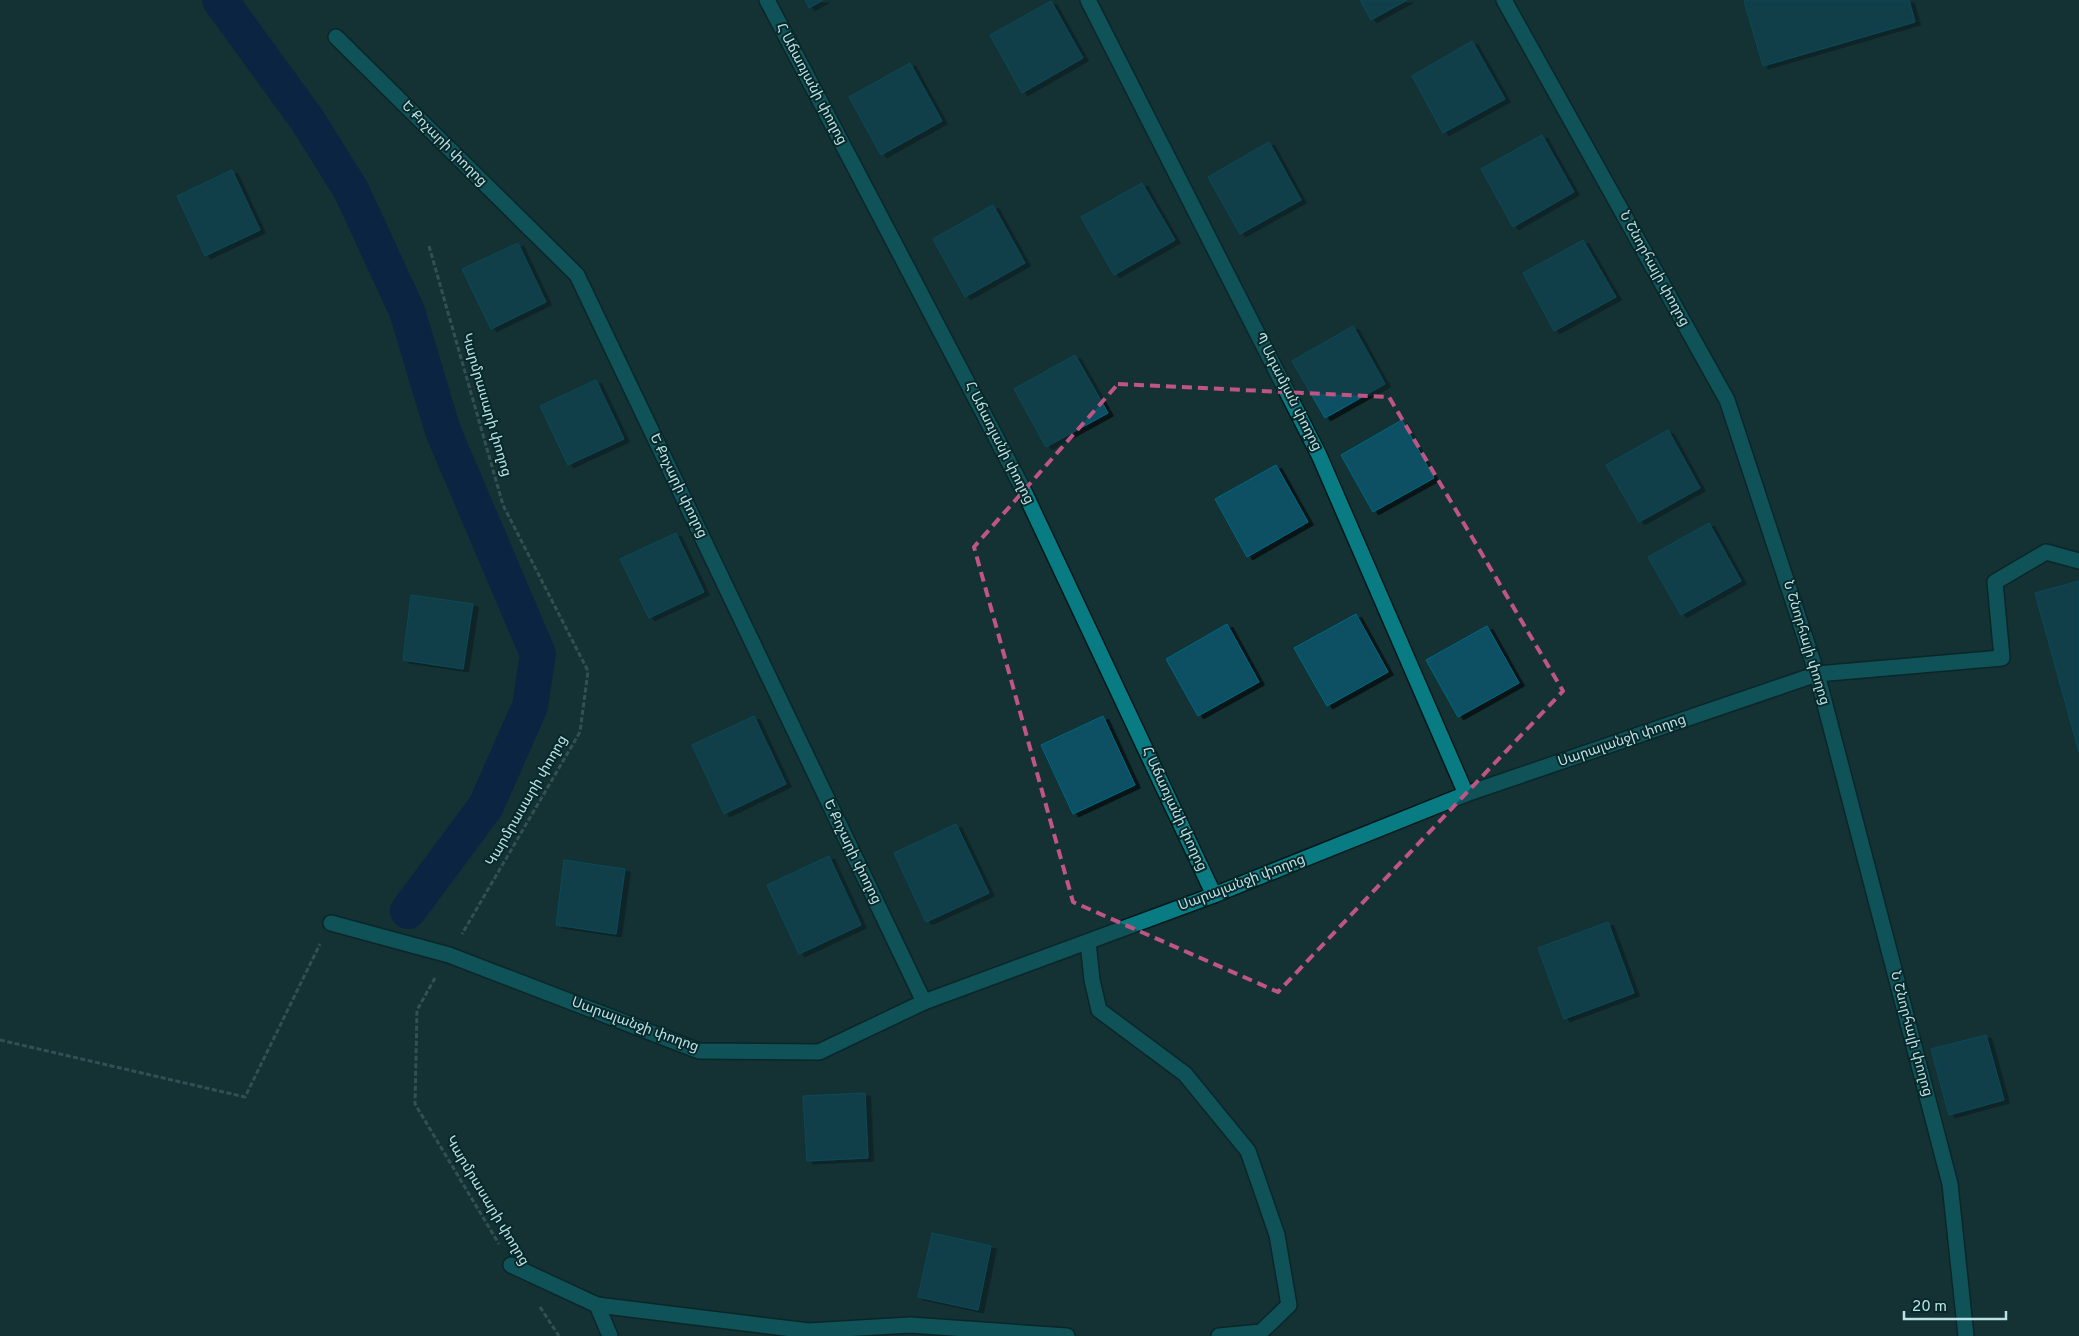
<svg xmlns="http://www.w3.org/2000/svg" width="2079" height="1336" viewBox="0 0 2079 1336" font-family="Overpass,'Noto Sans Armenian',sans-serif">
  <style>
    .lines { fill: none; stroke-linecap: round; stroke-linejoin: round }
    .canal { stroke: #001451; stroke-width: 36 }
    .building { fill: #075063; stroke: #016982; filter: url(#shadow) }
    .service-casing { stroke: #00191b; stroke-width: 18 }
    .minor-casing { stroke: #00191b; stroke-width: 18 }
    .path { stroke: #54777a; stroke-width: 3; stroke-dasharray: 5 2.5; stroke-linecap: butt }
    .service { stroke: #097b83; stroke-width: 15 }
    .minor { stroke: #097b83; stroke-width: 15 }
    .marked { fill: none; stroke: #bf5585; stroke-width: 4; stroke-dasharray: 10 6; stroke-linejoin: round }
    .labels { text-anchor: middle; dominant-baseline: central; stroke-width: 4; stroke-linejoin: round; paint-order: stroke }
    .street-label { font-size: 14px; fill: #b9e3e7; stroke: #09282a }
  </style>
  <defs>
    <filter id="shadow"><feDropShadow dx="5.5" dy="3" stdDeviation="0" flood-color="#0009"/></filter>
  </defs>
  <rect width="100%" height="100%" fill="#143234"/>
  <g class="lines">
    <!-- canal -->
    <polyline class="canal" points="220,0 308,121 351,190 407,311 443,431 538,654 530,706 486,806 408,911"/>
  </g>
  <!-- building -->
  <g class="building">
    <polygon points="805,0 823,0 809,8"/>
    <polygon points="1360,0 1407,0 1371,20"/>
    <polygon points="1748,0 1909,0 1915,22 1763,66 1744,1"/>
    <polygon points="1051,1 1083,58 1022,93 990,35"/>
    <polygon points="1472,41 1505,99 1443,133 1412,76"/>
    <polygon points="910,63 942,121 881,155 849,97"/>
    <polygon points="1542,135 1574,192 1513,227 1481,169"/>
    <polygon points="1269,142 1301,200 1240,234 1208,177"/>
    <polygon points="232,170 260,230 205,256 177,196"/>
    <polygon points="1142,183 1175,240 1114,275 1081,217"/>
    <polygon points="993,205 1025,263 965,297 933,239"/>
    <polygon points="1583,240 1616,297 1554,331 1523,273"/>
    <polygon points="518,243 546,302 491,329 462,269"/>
    <polygon points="1353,326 1385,384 1325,418 1292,361"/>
    <polygon points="1075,355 1108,413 1046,447 1014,389"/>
    <polygon points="596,380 624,439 568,465 540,406"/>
    <polygon points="1402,420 1434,478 1373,512 1341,455"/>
    <polygon points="1668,430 1700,488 1639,522 1606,465"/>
    <polygon points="1276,465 1308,522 1247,557 1215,499"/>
    <polygon points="1709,523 1741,581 1681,615 1648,557"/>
    <polygon points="676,533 704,592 649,618 620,559"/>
    <polygon points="2079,581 2079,752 2035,593"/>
    <polygon points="411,595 473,604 463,669 403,660"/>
    <polygon points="1356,614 1388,672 1327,706 1294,648"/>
    <polygon points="1227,624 1259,682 1198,716 1166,659"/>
    <polygon points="1487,626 1519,683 1458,717 1426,660"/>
    <polygon points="754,716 786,784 724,814 692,745"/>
    <polygon points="1103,716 1135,785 1073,814 1041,745"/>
    <polygon points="956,824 989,893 926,922 894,853"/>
    <polygon points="829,856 861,925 799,954 767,885"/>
    <polygon points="564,860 625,869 616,934 556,925"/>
    <polygon points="1608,922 1634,993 1564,1019 1538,948"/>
    <polygon points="1986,1035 2004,1100 1949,1115 1931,1049"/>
    <polygon points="865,1093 868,1158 807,1161 803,1096"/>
    <polygon points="932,1233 991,1246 978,1310 918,1297"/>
  </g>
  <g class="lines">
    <!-- service casing -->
    <g class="service-casing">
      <g id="service">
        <polyline points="1088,942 1092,980 1099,1010 1185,1074 1248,1151 1277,1235 1289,1305 1261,1332 1219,1336"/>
        <polyline points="597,1305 809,1331 910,1325 1067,1336"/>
      </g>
    </g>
    <!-- minor casing -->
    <g class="minor-casing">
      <g id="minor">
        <polyline points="767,0 1022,487 1214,895"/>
        <polyline points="1088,0 1319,455 1466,794"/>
        <polyline points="1504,0 1727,400 1817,674 1950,1184 1966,1336"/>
        <polyline points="336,37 577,275 924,1002"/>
        <polyline points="331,923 449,955 699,1051 819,1052 924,1002 1214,895 1466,794 1817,674 2002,658 1995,582 2046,552 2079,561"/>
        <polyline points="511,1265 597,1305 610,1336"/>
      </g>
    </g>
    <!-- path -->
    <g class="path">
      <polyline points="429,246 503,505 588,671 580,732 462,934"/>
      <polyline points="435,978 417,1010 415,1104 499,1244"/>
      <polyline points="0,1040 245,1097 320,944"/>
      <polyline points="540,1307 559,1336"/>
    </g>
    <!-- service -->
    <use href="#service" class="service"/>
    <!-- minor -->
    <use href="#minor" class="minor"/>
  </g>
  <!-- marked area -->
  <path d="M0 0H2079V1336H0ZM1118,384L1389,397L1563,691L1278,992L1073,902L974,547Z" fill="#143234" fill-opacity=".55" fill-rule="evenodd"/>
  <path class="marked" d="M1118,384L1389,397L1563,691L1278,992L1073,902L974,547Z"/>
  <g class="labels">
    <!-- street labels -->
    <g class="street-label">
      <text transform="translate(811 84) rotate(62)">Հ Աճառյանի փողոց</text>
      <text transform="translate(444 144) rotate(45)">Ե Քոչարի փողոց</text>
      <text transform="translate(1654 269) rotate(61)">Ն Շնորհալի փողոց</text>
      <text transform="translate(1288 392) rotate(63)">Պ Ադամյան փողոց</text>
      <text transform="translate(486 405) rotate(74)">Կարմրասարի փողոց</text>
      <text transform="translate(999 443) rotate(63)">Հ Աճառյանի փողոց</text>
      <text transform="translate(678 486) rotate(64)">Ե Քոչարի փողոց</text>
      <text transform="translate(1806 643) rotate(73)">Ն Շնորհալի փողոց</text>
      <text transform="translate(1622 741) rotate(-19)">Սարալանջի փողոց</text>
      <text transform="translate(527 801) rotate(-60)">Կարմրասարի փողոց</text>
      <text transform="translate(1174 809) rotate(65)">Հ Աճառյանի փողոց</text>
      <text transform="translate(852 852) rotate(64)">Ե Քոչարի փողոց</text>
      <text transform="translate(1242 883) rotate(-21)">Սարալանջի փողոց</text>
      <text transform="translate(635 1025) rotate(20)">Սարալանջի փողոց</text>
      <text transform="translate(1911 1034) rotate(75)">Ն Շնորհալի փողոց</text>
      <text transform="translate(487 1201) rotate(59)">Կարմրասարի փողոց</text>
    </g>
  </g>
  <!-- scale -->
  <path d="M1904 1311v8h102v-8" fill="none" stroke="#b9e3e7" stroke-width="2.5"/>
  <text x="1912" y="1311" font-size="15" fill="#b9e3e7" stroke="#09282a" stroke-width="4" paint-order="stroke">20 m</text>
</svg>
